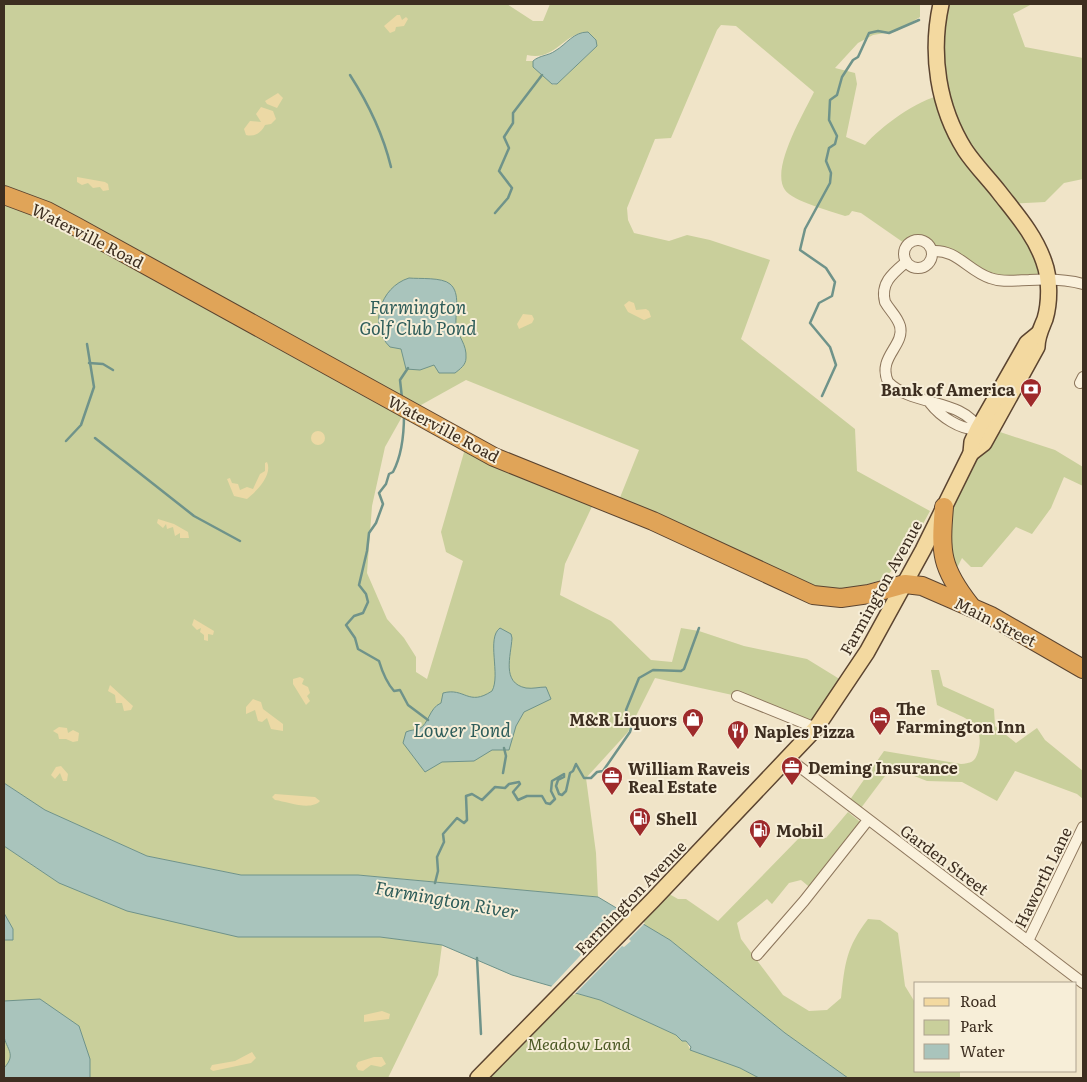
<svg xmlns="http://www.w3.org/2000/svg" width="1087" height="1082" viewBox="0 0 1087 1082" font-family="Literata,serif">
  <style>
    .green { fill: #c9cf9b; fill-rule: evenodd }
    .sand { fill: #ecd9a5 }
    .water { fill: #a9c4bc; stroke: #6f938a }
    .pier { fill: #f0e4c8 }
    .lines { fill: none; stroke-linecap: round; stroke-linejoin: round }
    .stream { stroke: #6f938a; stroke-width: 2.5 }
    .street-casing { stroke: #8d765c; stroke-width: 12 }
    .primary-casing { stroke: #5b4430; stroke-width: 18 }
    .highway-casing { stroke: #5b4430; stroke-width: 20 }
    .street { stroke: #faf1dc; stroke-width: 10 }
    .primary { stroke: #f3d9a0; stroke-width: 15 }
    .highway { stroke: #e0a458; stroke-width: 18 }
    .labels { text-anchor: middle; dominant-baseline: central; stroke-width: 4; stroke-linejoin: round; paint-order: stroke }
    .street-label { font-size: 16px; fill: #3d2e20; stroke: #f7eed8 }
    .poi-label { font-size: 16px; font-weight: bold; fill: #3d2e20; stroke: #f7eed8; text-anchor: start }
    .park-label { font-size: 16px; font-style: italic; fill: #4d5a26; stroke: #f7eed8 }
    .water-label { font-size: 18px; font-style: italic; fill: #2f5d5a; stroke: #f7eed8 }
  </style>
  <rect width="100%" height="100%" fill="#f0e4c8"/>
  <!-- green -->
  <g class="green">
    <path d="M4,4H507L533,21H543L550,4H920V17L897,31L873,35L858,43L835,68L855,73L857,84L846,137L865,145C881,126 917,100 942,95L941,4H1032L1013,14L1025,47L1083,58V179L1064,183L1045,202L1009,204L1048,280L1004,281L930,247C924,239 915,238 907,245L861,213L852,211L849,215L845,216C831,211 792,201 785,190C770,169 804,113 814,92L736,26L721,25L717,30L671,138L655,139L627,208L628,220L634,233L669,241L687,235L710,240L770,260L741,339L855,429L857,471L930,511L906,555L884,579L854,588L828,591L803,585L619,500L639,450L466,380L403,415L385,447L372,506L367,573L387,619L404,638L416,657V672L427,679L463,561L446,552L441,532L467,442L596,498L565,564L560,595L611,621L651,660L672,662L681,628L699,631L744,646L807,659L846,683L816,728L737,696L655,678L628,732L586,778L596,853L598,897L358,875H241L147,856L45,810L4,783ZM588,32L596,40L597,46L557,84L553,85L533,61H526L527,55C555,62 564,32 588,32Z"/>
    <polygon points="997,431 1055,450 1083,467 1083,486 1064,477 1051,508 1032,534 1016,527 982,567 971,567 962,558 954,574 949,576 952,489"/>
    <path d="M931,670H939L943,686L994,709L995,726L1016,743L1037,728L1045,740L1083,771V799L1077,794L1015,771L997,801L962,782L927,781L904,772L885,776L858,812L847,804L884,751L961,764C971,763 975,762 978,752C987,720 960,717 937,705Z"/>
    <path d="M848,812L864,825L813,890L801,880L789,883L772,904L767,899L737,923L741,939L783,995L809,1011L827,1010L841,998C845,963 846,948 868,919L880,920L898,933L905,986L916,1004V1071H960V1078H848L785,1033L670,940L634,919L662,890L678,899H686L718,921L800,837L812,833L826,838Z"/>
    <polygon points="4,846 59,883 380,937 442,945 438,975 388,1078 4,1078"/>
    <polygon points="564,990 600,1000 676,1035 682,1041 686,1041 690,1049 740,1068 759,1078 478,1078"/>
  </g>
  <!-- sand -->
  <g class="sand">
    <polygon points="397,15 400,15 402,20 406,17 408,19 404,26 396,27 395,31 390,33 384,26"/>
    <polygon points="278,93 283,98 277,108 267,104 265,101"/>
    <path d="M261,107L273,111L276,119L271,124L265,125C261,133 255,137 246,135L244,129L250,121L261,122L256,114Z"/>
    <polygon points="77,177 105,182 108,184 109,190 103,191 100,187 93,188 88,183 82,185 77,182"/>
    <polygon points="629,301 634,303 636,310 646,309 649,311 651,317 644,320 628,312 624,305"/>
    <polygon points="523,314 532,315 534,319 532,323 519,329 517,324"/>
    <circle cx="318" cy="438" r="7"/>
    <path d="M267,462C273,475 256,492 247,499L234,496L227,479L230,478L232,483L238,484L240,490L247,487L253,489L260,474L265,471V463Z"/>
    <polygon points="158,519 174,524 188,532 189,538 180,538 180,533 175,536 173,527 167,529 166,524 163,528 157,523"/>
    <polygon points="194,619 214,631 213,635 208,634 208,641 204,640 204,635 200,632 201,628 197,630 192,625"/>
    <polygon points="300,677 304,679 302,684 308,687 310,693 307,696 310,701 306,705 293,684 293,679"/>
    <polygon points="110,685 133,706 131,710 124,711 122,703 116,703 115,695 108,691"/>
    <polygon points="253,699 261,702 263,709 283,724 283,731 271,729 267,718 262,722 258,721 255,710 246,714 246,707"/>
    <polygon points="59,727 67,728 68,733 73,730 79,733 78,741 73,742 66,739 59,739 58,734 53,731"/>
    <polygon points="61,766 68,774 67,781 63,781 60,773 55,779 51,775 56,767"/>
    <path d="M275,794L315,797L320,801C311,811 288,802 275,800L272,797Z"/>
    <polygon points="382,1011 390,1014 389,1019 364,1022 364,1015"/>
    <polygon points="252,1052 256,1058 251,1063 213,1071 210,1069 212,1065 235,1061"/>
    <polygon points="374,1057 382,1057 386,1064 381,1067 371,1065 363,1071 358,1070 356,1066 358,1062"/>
  </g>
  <!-- water -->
  <g class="water">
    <path d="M588,32L596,40L597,46L557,84H552L533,67V61C540,55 548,56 555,51C567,44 573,32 588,32Z"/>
    <path d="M409,278C419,279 442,277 450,284C461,293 455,313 456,325C458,337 467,344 466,358C466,365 460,369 455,373H439L434,365L420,370L406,369L401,349L390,347C368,326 380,287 409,278Z"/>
    <path d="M500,628L511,634L512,638C511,656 501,683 526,688C533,689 539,687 546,687L551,699L524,712L516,726L509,750H492L474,761L442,762L425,772L403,743L406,732C410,730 415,730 419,729C429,724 429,708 441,703L443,693C465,687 468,707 492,691C501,675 486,638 500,628Z"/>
    <polygon points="4,783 45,810 147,856 241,875 358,875 598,897 670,940 785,1033 848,1078 759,1078 740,1068 690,1050 691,1047 686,1041 682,1041 676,1035 600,1000 512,975 442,945 380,937 238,937 127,911 59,883 4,846"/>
    <polygon points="4,913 13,929 13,940 4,940"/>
    <path d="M40,999L79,1026L90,1059V1078H4V1068C17,1054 6,1049 4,1036C2,1025 4,1012 4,1001Z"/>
  </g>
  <!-- pier -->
  <polygon class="pier" points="625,911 645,923 629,939 631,941 624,947 622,946 574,995 550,988 607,927 608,928"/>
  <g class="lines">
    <!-- stream -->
    <g class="stream">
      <path d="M350,75C368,103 383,134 391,167"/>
      <polyline points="495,213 508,198 512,188 499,171 509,148 504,137 513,123 513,113 542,75"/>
      <polyline points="89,363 103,364 113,370"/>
      <polyline points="822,396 836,365 830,347 810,323 819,303 832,296 835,282 826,268 800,250 805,229 830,183 831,173 826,161 829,148 835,144 837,136 829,120 830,100 837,95 842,77 853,60 858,57 869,33 878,31 889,33 919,20"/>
      <polyline points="402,398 400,380 408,368"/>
      <path d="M404,415C404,434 402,455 393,472L389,474L386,484L379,493L383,504L376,523L369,533L367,551L359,585L366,594L368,602L363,613L354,616L346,625L355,638L358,649L379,661C382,671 387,683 394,691L400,690L408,705L428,720"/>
      <polyline points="95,438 194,516 240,541"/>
      <polyline points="66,441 81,425 94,387 87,344"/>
      <polyline points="503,773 506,756 504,748"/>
      <path d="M435,883L438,871L437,857L444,842L443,834L457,818L464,823L467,820L466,796L472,794L482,800L495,787L505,788L509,784L519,782L520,784L513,792L518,800L527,796H542L546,803L550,804L555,799L551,791L552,781L564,774V777L558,780L556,786L559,794L562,795L566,791L570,773L573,771L576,764L584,778H591L597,772L603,771L630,732C634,721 628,719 626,710L639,678L653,670L681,671L684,669L699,628"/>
      <polyline points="477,958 481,1034"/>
    </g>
    <!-- street casing -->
    <g class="street-casing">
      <g id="street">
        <circle cx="918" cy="254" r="14"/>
        <path d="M932,251C957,249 968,271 990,278C1003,283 1016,280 1029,280C1047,279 1065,279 1083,284"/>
        <path d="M906,262C893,273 880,283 885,302C890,311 897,316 900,326C905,346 877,357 888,382C911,406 964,399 978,429C961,431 940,416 930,403"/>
        <polyline points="1080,383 1083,377"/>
        <polyline points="737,696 816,728"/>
        <polyline points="788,758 1083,983"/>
        <polyline points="1028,941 1083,827"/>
        <polyline points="757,955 804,901 868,820"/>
      </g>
    </g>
    <!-- primary casing -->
    <g class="primary-casing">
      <g id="primary">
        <path d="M941,4C930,54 938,107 965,150C975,165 988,178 999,192C1016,214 1035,235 1044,262C1050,278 1050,302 1045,319C1041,329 1037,336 1037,347L984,443L971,453"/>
        <polyline points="478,1078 653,900 816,728 867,652 923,550 971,453 972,442 978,429 1027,343 1038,334"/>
      </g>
    </g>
    <!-- highway casing -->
    <g class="highway-casing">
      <g id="highway">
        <polyline points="4,195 47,211 77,227 494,457 653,521 813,595 841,598 869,594 905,584 922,586 991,616 1083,669"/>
        <path d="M944,507C940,553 941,568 970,605"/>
      </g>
    </g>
    <!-- street -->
    <use href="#street" class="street"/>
    <!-- primary -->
    <use href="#primary" class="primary"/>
    <!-- highway -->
    <use href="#highway" class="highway"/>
  </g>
  <!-- icons -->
  <defs>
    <g id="bank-pin" transform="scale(1.125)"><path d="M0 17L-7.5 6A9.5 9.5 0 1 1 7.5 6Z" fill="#9e2a2b" stroke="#f7eed8"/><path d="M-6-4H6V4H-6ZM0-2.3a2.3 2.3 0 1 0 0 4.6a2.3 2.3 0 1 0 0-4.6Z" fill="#fff"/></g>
    <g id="hotel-pin" transform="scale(1.125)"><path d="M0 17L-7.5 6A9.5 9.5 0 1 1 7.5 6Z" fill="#9e2a2b" stroke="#f7eed8"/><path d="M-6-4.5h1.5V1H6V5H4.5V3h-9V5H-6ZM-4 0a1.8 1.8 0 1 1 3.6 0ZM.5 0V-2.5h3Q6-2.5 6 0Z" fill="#fff"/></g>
    <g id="shop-pin" transform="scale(1.125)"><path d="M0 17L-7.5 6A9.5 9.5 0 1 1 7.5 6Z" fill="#9e2a2b" stroke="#f7eed8"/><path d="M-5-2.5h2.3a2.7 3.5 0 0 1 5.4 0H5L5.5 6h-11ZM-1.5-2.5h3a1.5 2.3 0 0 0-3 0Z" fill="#fff"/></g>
    <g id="restaurant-pin" transform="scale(1.125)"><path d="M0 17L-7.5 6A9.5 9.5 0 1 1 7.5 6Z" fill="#9e2a2b" stroke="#f7eed8"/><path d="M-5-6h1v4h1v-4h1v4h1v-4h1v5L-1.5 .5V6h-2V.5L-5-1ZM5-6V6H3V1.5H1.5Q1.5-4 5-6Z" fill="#fff"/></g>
    <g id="office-pin" transform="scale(1.125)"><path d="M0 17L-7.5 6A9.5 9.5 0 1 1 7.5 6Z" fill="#9e2a2b" stroke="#f7eed8"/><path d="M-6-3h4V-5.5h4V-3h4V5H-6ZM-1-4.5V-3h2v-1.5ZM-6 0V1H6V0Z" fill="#fff"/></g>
    <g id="fuel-pin" transform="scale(1.125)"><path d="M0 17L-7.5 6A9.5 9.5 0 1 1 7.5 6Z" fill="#9e2a2b" stroke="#f7eed8"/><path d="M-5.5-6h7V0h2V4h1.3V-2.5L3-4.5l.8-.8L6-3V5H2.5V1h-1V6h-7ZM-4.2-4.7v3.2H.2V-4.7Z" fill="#fff"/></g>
  </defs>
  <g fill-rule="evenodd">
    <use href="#bank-pin" x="1031" y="389"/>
    <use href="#hotel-pin" x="880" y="717"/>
    <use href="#shop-pin" x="693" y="719"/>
    <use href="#restaurant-pin" x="738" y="731"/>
    <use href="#office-pin" x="792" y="767"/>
    <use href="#office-pin" x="612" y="777"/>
    <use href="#fuel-pin" x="640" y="818"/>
    <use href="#fuel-pin" x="760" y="830"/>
  </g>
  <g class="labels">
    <!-- street labels -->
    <g class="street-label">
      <text transform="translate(88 235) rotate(27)">Waterville Road</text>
      <text transform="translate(444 428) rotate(28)">Waterville Road</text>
      <text transform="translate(880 587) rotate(-61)">Farmington Avenue</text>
      <text transform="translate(996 621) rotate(27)">Main Street</text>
      <text transform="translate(945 859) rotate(37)">Garden Street</text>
      <text transform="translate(1042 877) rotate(-64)">Haworth Lane</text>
      <text transform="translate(630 897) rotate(-46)">Farmington Avenue</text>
    </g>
    <!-- poi labels -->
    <g class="poi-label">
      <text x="1015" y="389" text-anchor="end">Bank of America</text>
      <text x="896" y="708">The<tspan x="896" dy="18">Farmington Inn</tspan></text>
      <text x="677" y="719" text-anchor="end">M&amp;R Liquors</text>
      <text x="754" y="731">Naples Pizza</text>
      <text x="808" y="767">Deming Insurance</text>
      <text x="628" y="768">William Raveis<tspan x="628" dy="18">Real Estate</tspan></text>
      <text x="656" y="818">Shell</text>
      <text x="776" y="830">Mobil</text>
    </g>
    <!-- park labels -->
    <g class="park-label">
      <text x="579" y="1043">Meadow Land</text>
    </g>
    <!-- water labels -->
    <g class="water-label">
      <text x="418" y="306">Farmington<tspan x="418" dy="21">Golf Club Pond</tspan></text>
      <text x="462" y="729">Lower Pond</text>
      <text transform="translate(447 899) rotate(10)">Farmington River</text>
    </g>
  </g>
  <!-- border -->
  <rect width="1087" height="1082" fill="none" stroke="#3d2e20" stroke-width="10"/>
  <!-- legend -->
  <rect x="914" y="982" width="162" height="90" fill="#f7eed8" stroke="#ada18e"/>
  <rect x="924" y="998" width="25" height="8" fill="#f3d9a0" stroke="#ada18e"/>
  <text x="960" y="1007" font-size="15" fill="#3d2e20">Road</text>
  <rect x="924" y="1020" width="25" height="15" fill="#c9cf9b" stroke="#ada18e"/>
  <text x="960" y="1032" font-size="15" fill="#3d2e20">Park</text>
  <rect x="924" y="1044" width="25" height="15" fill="#a9c4bc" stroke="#ada18e"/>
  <text x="960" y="1057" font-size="15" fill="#3d2e20">Water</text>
</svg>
